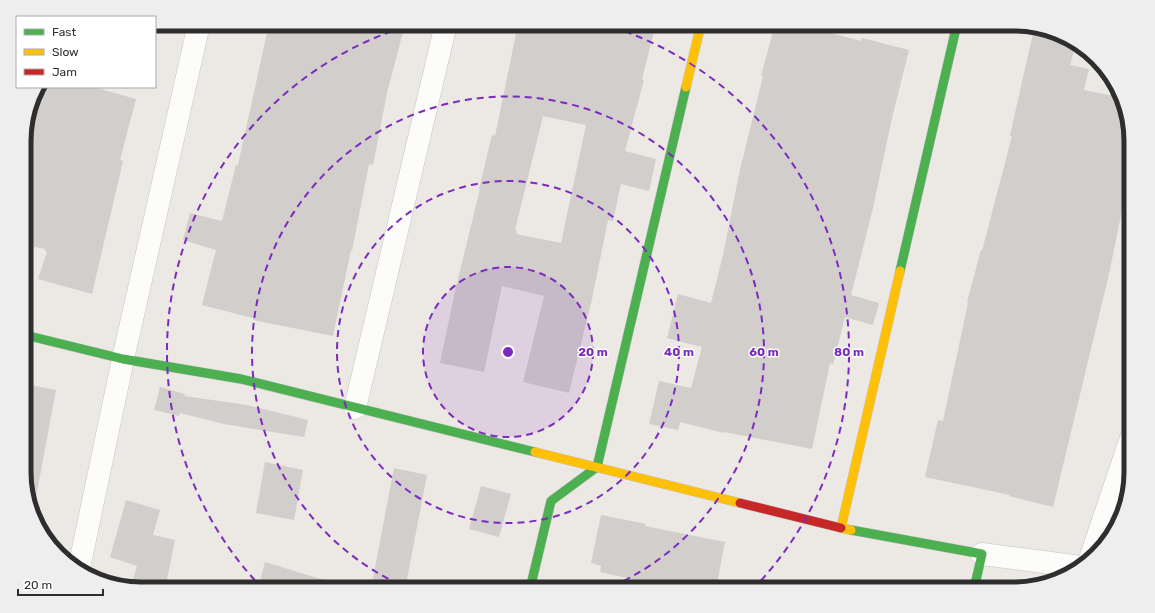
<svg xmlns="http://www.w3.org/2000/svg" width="1155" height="613" viewBox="0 0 1155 613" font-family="Rubik,sans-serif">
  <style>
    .building { fill: #d1cecb; fill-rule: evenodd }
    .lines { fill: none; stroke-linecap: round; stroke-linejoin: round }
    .street-casing { stroke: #c5c4c5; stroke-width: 23 }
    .fast-casing { stroke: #c5c4c5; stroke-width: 10 }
    .slow-casing { stroke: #c5c4c5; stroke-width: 10 }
    .jam-casing { stroke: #c5c4c5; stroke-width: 10 }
    .street { stroke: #fcfcfb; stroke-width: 22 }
    .fast { stroke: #4caf50; stroke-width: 9 }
    .slow { stroke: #ffc107; stroke-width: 9 }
    .jam { stroke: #c62828; stroke-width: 9 }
    .ring { fill: none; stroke: #7b2cbf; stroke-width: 2; stroke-dasharray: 7 5 }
    .rim { fill: none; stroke: #2e2e2e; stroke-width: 5 }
    .centre { fill: #7b2cbf; stroke: #fff; stroke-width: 2 }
    .ring-label { font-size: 12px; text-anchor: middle; font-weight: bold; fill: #7b2cbf; stroke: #fff; stroke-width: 3; stroke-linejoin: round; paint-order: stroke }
  </style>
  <rect width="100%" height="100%" fill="#ece8e4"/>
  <!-- building -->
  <g class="building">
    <polygon points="269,24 405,24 387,93 373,165 369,164 352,251 351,250 333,336 253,320 253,318 202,305 216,250 183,240 190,213 222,221 236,165 238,165"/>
    <path d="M518,24H656L642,79L644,80L625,151L656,159L649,191L621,184L613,221L608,220L592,299L569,393L523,382L544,296L502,286L484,372L440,363L455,291L480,189H479L492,135L495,136ZM543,116L586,125L561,243L516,234L517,231L515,230Z"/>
    <polygon points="775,24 795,24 861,41 862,38 909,50 891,122 873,208 851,295 879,303 873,325 845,317 833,364 830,363 812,449 724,432 724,433 680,422 678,430 649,424 659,381 691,388 702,347 667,338 678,294 711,303 723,255 739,174 763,76 761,76"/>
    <polygon points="1034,29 1066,36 1076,45 1070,65 1089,69 1084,90 1119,97 1130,126 1130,171 1109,274 1053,507 1009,496 1010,495 925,477 938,420 943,421 968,303 967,302 981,250 982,251 1012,136 1010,135"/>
    <polygon points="38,87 93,87 136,99 120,160 123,161 92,294 38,279 47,252 45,251 45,249 25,245 24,133 36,90"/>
    <polygon points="25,384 56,390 36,497 29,496 25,487"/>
    <polygon points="160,387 185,394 184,396 247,405 308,420 304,437 224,424 180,413 179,416 154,410"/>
    <polygon points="265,462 303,470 294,520 256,513"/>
    <polygon points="394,468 427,475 405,589 371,589"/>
    <polygon points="481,486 511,494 499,537 469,529"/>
    <polygon points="126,500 160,510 153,535 175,540 165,589 141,589 131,587 137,566 110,557"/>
    <polygon points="601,515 646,524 645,526 725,542 716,589 676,589 600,572 601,566 591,563"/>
    <polygon points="265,562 334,583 333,589 258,589"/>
  </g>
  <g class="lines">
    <!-- street casing -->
    <g class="street-casing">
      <g id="street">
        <polyline points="355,408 446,24"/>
        <polyline points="982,554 1081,567"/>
        <polyline points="1091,556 1131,438"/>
        <polyline points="79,568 123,359 199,24"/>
      </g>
    </g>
    <!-- fast casing -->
    <g class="fast-casing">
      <g id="fast">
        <polyline points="900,271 957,24"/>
        <polyline points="25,335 123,359 241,379 535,452"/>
        <polyline points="851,530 982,554 974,589"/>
        <polyline points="530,589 551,501 597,467 686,87"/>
      </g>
    </g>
    <!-- slow casing -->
    <g class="slow-casing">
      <g id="slow">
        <polyline points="686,87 701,24"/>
        <polyline points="535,452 740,503"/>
        <polyline points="851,530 841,528 900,271"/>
      </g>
    </g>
    <!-- jam casing -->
    <g class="jam-casing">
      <polyline id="jam" points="740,503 841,528"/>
    </g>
    <!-- street -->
    <use href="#street" class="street"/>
    <!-- fast -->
    <use href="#fast" class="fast"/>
    <!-- slow -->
    <use href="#slow" class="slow"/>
    <!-- jam -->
    <use href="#jam" class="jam"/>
  </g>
  <!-- distance rings -->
  <circle cx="508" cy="352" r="85" fill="#7b2cbf" fill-opacity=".12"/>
  <g class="ring">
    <circle cx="508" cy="352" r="85"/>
    <circle cx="508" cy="352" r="171"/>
    <path d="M410 589A256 256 0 1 1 606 589"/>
    <path d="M263 589A341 341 0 0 1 414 24M602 24A341 341 0 0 1 755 587"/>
  </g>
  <!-- crop -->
  <path d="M0 0H1155V613H0ZM141 31H1014A110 110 0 0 1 1124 141V472A110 110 0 0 1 1014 582H141A110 110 0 0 1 31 472V141A110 110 0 0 1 141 31Z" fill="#eee" fill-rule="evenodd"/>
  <path class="rim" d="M141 31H1014A110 110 0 0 1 1124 141V472A110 110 0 0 1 1014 582H141A110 110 0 0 1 31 472V141A110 110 0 0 1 141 31Z"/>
  <circle cx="508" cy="352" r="6" class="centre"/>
  <g class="ring-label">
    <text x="593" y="356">20 m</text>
    <text x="679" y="356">40 m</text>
    <text x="764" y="356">60 m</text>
    <text x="849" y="356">80 m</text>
  </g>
  <!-- legend -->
  <rect x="16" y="16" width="140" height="72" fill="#ffffff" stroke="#ababab"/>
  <rect x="24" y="29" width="20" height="6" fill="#4caf50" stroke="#ababab"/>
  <text x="52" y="36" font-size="12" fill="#2e2e2e">Fast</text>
  <rect x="24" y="49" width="20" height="6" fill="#ffc107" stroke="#ababab"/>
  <text x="52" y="56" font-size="12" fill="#2e2e2e">Slow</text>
  <rect x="24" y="69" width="20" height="6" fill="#c62828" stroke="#ababab"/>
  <text x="52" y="76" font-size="12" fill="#2e2e2e">Jam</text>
  <!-- scale -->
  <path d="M18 589v6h85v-6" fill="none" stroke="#2e2e2e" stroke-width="2"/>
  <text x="24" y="589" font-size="12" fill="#2e2e2e" stroke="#ffffff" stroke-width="3" paint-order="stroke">20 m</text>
</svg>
